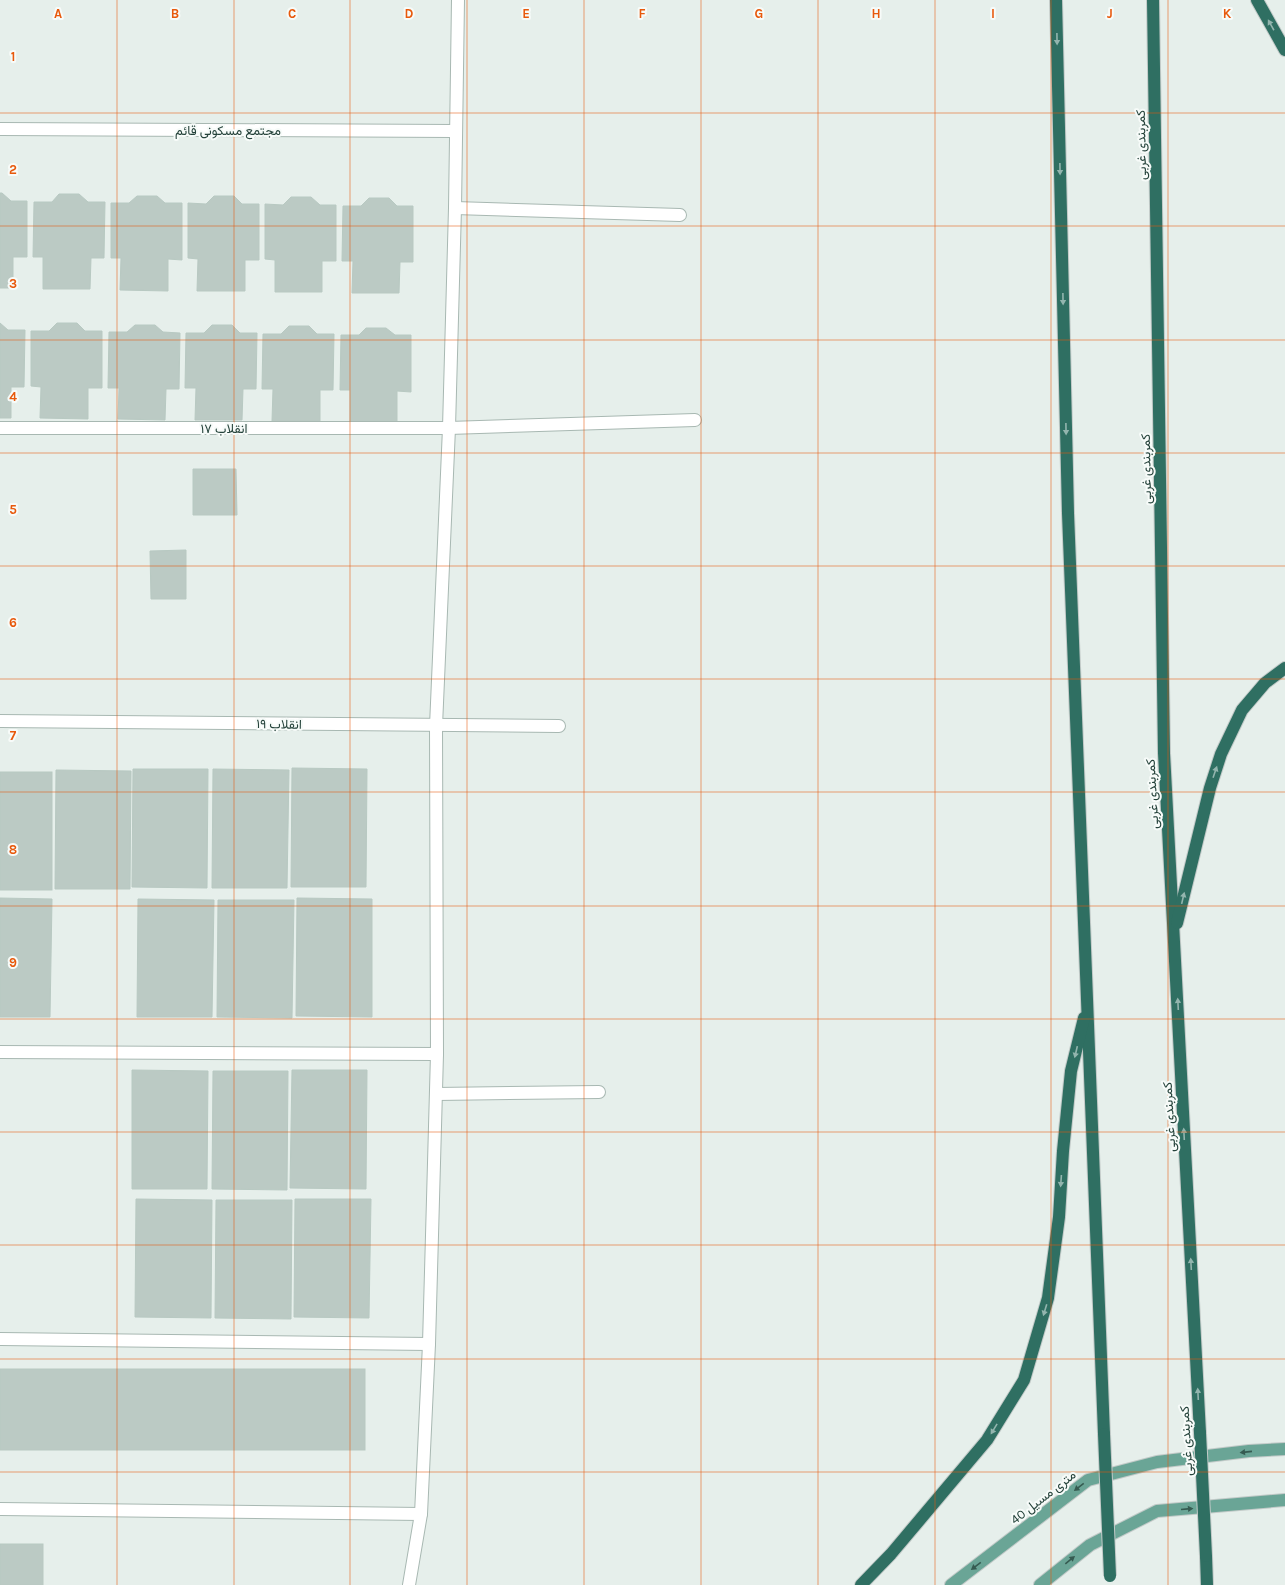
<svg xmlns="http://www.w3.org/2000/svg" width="1285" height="1585" viewBox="0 0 1285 1585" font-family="Karla,Vazirmatn,sans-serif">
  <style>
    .building { fill: #bbcac4; stroke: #b8c9c2 }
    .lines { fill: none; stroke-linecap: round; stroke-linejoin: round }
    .minor-casing { stroke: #a8b8b2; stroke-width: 14 }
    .major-casing { stroke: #c2cac8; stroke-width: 14 }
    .highway-casing { stroke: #c2cac8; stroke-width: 14 }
    .minor { stroke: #fff; stroke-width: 12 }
    .major { stroke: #6aa596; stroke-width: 12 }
    .highway { stroke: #2f6f62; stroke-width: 12 }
    .highway-bridge-casing { stroke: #c2cac8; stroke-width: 14; stroke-linecap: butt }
    .highway-bridge { stroke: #2f6f62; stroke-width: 12 }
    .oneway { fill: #93b5ae }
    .oneway2 { fill: #365b51 }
    .grid { fill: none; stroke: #e8590c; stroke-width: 1; stroke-opacity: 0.55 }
    .labels { text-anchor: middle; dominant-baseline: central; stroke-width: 4; stroke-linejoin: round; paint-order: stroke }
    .street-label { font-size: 13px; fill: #24423a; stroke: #f7fbf9 }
    .grid-label { font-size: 13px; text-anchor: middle; font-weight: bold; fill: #e8590c; stroke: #f7fbf9; stroke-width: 4; stroke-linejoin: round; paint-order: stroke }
  </style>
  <rect width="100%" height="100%" fill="#e6efeb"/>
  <!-- building -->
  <g class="building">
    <polygon points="0,193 2,193 11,201 27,201 27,257 13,257 13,288 0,288"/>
    <polygon points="59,194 79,194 88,202 105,202 104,258 91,258 90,289 43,289 43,257 33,257 34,202 52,202"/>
    <polygon points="137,196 157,196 165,203 182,203 182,260 168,259 168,291 120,290 121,258 111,258 111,203 129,203"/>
    <polygon points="214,196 234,196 242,204 259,204 259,260 245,260 245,291 197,291 198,259 188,258 188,203 206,204"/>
    <polygon points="291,197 311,197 320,205 336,205 336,261 322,261 322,292 275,292 275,260 265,259 265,204 283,205"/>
    <polygon points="369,198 389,198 397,206 413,206 413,262 400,262 399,293 352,293 353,261 342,261 343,206 361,206"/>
    <polygon points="0,323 8,330 25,330 24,387 11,387 11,418 0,418"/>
    <polygon points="57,323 77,323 85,331 102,331 102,388 88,388 88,419 40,418 41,387 31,386 31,331 49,331"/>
    <polygon points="135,325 155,325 163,332 180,333 179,389 166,389 165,420 118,419 119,388 108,388 109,332 127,332"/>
    <polygon points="212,325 232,325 240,333 257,333 256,389 243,389 242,420 195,420 196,388 185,388 186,333 204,333"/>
    <polygon points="289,326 309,326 317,334 334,334 333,390 320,390 320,421 272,421 273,389 262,389 263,334 281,334"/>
    <polygon points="366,328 386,328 395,335 411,335 411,392 397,391 397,423 350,422 350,390 340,390 341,335 359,335"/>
    <polygon points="193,469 236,469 237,515 193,515"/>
    <polygon points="186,550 186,599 151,599 150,551"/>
    <polygon points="292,768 367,769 366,887 291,887"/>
    <polygon points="133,769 208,769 207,888 132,887"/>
    <polygon points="213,769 289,770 287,888 212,888"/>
    <polygon points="56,770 131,771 130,889 55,889"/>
    <rect x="0" y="772" width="52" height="118"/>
    <polygon points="0,898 52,899 50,1017 0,1017"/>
    <polygon points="297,898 372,899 372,1017 296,1016"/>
    <polygon points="138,899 214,900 212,1017 137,1017"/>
    <polygon points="218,900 294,900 292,1018 217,1017"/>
    <polygon points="132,1070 208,1071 207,1189 132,1189"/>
    <polygon points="292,1070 367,1070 366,1189 290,1188"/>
    <polygon points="213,1071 288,1071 287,1190 212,1189"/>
    <polygon points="136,1199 212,1200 211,1318 135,1317"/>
    <polygon points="295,1199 371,1199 369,1318 294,1317"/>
    <polygon points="216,1200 292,1200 291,1319 215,1318"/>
    <rect x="0" y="1369" width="365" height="81"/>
    <rect x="0" y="1544" width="43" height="41"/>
  </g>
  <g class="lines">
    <!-- minor casing -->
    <g class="minor-casing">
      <g id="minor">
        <polyline points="0,129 455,131"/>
        <polyline points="455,208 680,215"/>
        <polyline points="0,428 449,428 695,420"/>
        <polyline points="0,721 559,726"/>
        <polyline points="0,1052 437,1054"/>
        <polyline points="436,1094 599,1092"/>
        <polyline points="0,1339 429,1344"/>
        <polyline points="0,1509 421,1514"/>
        <polyline points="409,1585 421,1514 429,1344 437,1054 436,726 449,428 455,208 458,0"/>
      </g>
    </g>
    <!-- major casing -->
    <g class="major-casing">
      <g id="major">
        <polyline points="951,1585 1088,1480 1157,1462 1249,1451 1285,1449"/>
        <polyline points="1040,1585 1090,1545 1157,1511 1285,1500"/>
      </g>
    </g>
    <!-- highway casing -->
    <g class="highway-casing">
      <g id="highway">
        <polyline points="1056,0 1068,513 1104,1434"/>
        <polyline points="1153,0 1164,753 1200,1433"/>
        <polyline points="1257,0 1285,50"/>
        <polyline points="1177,923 1210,788 1221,754 1242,710 1265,683 1285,668"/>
        <polyline points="1206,1556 1207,1585"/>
        <polyline points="861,1585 891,1554 987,1440 1024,1380 1048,1298 1059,1217 1063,1151 1071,1071 1084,1018"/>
      </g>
    </g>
    <!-- minor -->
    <use href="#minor" class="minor"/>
    <!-- major -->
    <use href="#major" class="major"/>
    <!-- highway -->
    <use href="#highway" class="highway"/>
    <!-- highway-bridge casing -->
    <g class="highway-bridge-casing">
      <g id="highway-bridge">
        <polyline points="1200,1433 1206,1556"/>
        <polyline points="1104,1434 1110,1576"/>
      </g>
    </g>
    <!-- highway-bridge -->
    <use href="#highway-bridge" class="highway-bridge"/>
  </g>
  <!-- one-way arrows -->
  <defs><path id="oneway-solid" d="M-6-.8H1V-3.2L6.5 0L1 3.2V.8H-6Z"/></defs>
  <g class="oneway">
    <use href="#oneway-solid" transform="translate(1271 25) rotate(-119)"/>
    <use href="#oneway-solid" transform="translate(1057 39) rotate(89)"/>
    <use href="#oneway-solid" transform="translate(1060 169) rotate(89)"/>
    <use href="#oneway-solid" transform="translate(1063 299) rotate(89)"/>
    <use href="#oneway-solid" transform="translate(1066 429) rotate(89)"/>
    <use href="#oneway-solid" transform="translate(1215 772) rotate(-71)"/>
    <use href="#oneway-solid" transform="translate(1183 898) rotate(-77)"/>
    <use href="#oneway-solid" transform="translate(1178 1004) rotate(-93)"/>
    <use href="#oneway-solid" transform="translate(1076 1052) rotate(103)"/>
    <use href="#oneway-solid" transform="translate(1184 1134) rotate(-93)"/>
    <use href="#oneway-solid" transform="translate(1061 1181) rotate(94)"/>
    <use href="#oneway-solid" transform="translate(1191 1264) rotate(-93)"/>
    <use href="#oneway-solid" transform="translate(1045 1310) rotate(107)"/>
    <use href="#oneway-solid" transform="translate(1198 1394) rotate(-93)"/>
    <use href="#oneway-solid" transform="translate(994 1429) rotate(121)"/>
  </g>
  <g class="oneway2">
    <use href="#oneway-solid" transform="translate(1246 1452) rotate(174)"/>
    <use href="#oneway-solid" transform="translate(1079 1487) rotate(142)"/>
    <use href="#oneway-solid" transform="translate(1187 1509) rotate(-5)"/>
    <use href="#oneway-solid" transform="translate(1070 1560) rotate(-39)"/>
    <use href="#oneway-solid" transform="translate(976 1566) rotate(143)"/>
  </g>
  <!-- grid -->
  <path class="grid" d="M117,0V1585M234,0V1585M350,0V1585M467,0V1585M584,0V1585M701,0V1585M818,0V1585M935,0V1585M1051,0V1585M1168,0V1585M0,113H1285M0,226H1285M0,340H1285M0,453H1285M0,566H1285M0,679H1285M0,792H1285M0,906H1285M0,1019H1285M0,1132H1285M0,1245H1285M0,1359H1285M0,1472H1285"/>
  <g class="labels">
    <!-- street labels -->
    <g class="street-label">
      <text x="228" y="130">مجتمع مسکونی قائم</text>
      <text transform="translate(1141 145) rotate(-91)">کمربندی غربی</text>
      <text x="224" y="428">انقلاب ۱۷</text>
      <text transform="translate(1146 469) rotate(-91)">کمربندی غربی</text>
      <text transform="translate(279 724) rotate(1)">انقلاب ۱۹</text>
      <text transform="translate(1152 794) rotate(-93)">کمربندی غربی</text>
      <text transform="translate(1169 1117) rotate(-93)">کمربندی غربی</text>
      <text transform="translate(1186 1441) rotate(-93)">کمربندی غربی</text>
      <text transform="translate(1043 1497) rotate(-38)">40 متری مسیل</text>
    </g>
  </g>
  <g class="grid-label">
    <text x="58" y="18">A</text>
    <text x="175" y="18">B</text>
    <text x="292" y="18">C</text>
    <text x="409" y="18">D</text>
    <text x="526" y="18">E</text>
    <text x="642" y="18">F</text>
    <text x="759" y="18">G</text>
    <text x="876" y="18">H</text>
    <text x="993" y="18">I</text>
    <text x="1110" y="18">J</text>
    <text x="1227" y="18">K</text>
    <text x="13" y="61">1</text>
    <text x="13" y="174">2</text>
    <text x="13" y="288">3</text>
    <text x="13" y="401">4</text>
    <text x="13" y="514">5</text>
    <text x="13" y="627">6</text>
    <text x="13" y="740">7</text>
    <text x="13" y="854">8</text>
    <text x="13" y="967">9</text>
  </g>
</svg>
